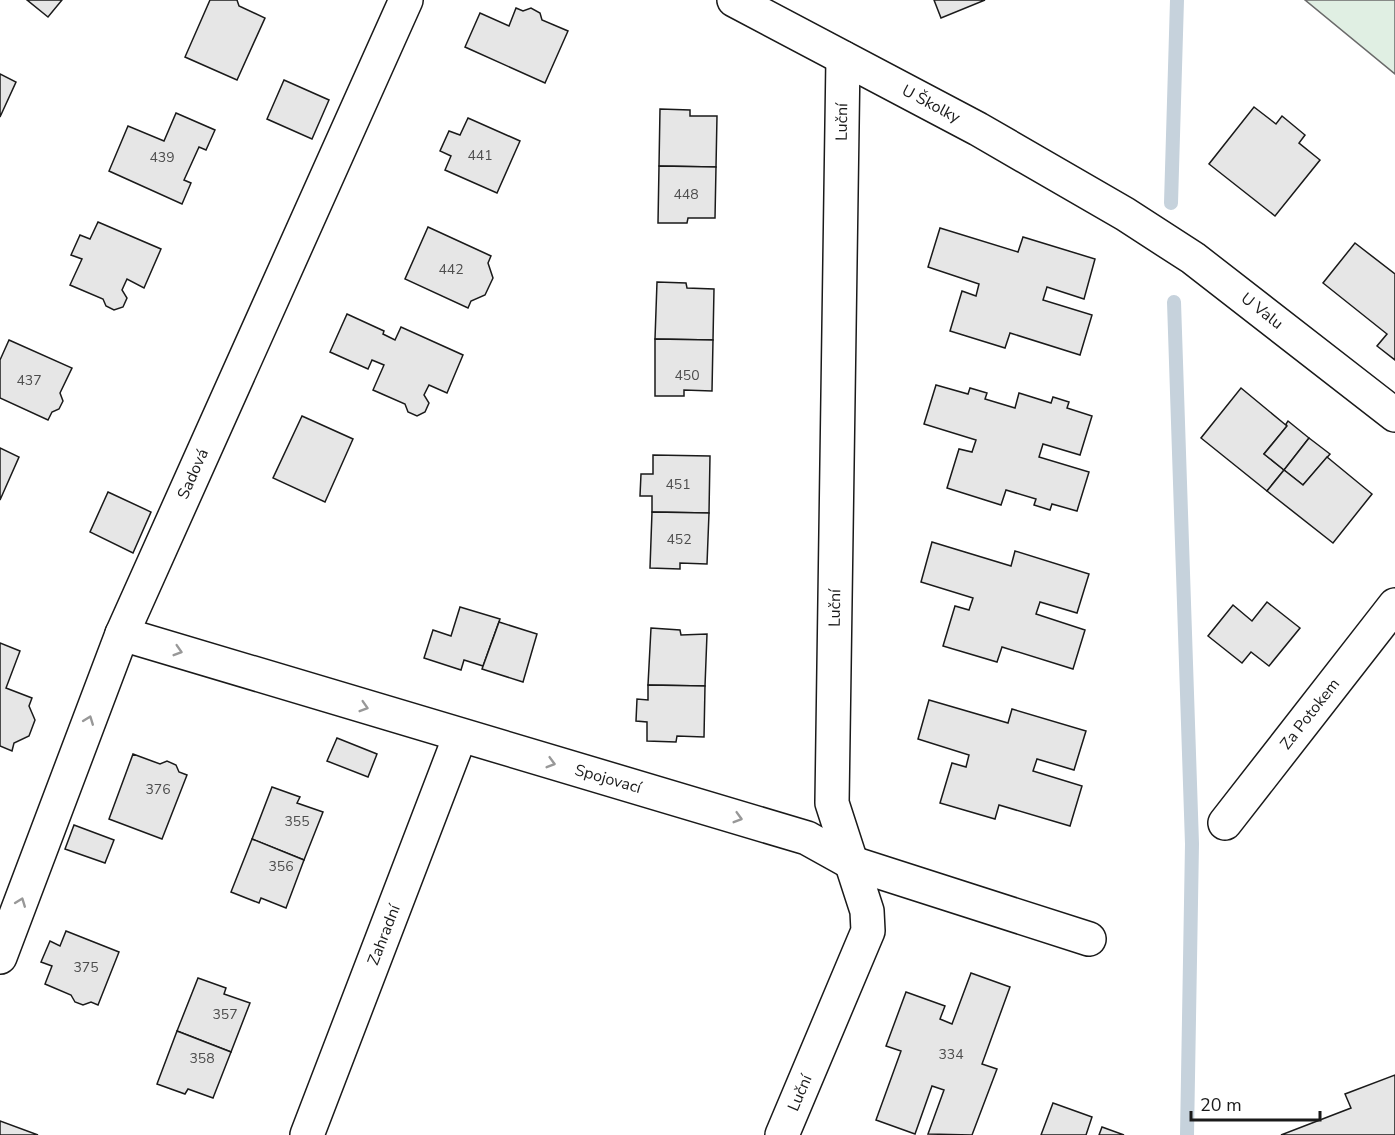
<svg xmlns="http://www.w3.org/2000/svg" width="1395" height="1135" viewBox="0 0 1395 1135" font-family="'Nunito Sans',sans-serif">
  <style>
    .green { fill: #e0efe3; stroke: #6a6a6a; stroke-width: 1.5 }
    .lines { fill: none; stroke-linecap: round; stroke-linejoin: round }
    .stream { stroke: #c6d2dc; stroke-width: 14 }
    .building { fill: #e6e6e6; stroke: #1a1a1a; stroke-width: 1.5 }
    .minor-casing { stroke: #1a1a1a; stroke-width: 36 }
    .minor { stroke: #fff; stroke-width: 33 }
    .oneway { stroke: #989898 }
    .labels { text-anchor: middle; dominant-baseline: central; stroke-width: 4.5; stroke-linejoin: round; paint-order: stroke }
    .number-label { font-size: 14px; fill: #4d4d4d }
    .street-label { font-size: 16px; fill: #1a1a1a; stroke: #fff }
  </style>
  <rect width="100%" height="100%" fill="#fff"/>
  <!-- green -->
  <polygon class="green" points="1305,0 1395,0 1395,74"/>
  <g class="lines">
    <!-- stream -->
    <g class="stream">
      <polyline points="1171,203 1177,0"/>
      <polyline points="1174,302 1192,844 1187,1135"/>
    </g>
  </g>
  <!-- building -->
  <g class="building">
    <polygon points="27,0 62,0 48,17"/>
    <polygon points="210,0 237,0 239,6 265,18 237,80 185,57"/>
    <polygon points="934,0 985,0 941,18"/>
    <polygon points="516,8 523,11 531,8 540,13 542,20 568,31 545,83 465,47 480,13 509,26"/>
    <polygon points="0,74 16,82 0,117"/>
    <polygon points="284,80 329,100 312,139 267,119"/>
    <polygon points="1254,107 1276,124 1282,116 1305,135 1299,143 1320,160 1275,216 1209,164"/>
    <polygon points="660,109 690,110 690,116 717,116 716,167 659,166"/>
    <polygon points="176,113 215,130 206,150 199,147 184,180 191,183 182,204 109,171 128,126 164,141"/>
    <polygon points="468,118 520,141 497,193 445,170 451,156 440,151 449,131 460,135"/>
    <polygon points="659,166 716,167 715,218 688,218 687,223 658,223"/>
    <polygon points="98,222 161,249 144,288 127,279 122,290 127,298 123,307 114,310 106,306 103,299 70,285 82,259 71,255 80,235 90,239"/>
    <polygon points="428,227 491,256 488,263 493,278 485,295 471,301 468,308 405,279"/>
    <polygon points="940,228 1018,252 1023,237 1095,259 1084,299 1047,287 1043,300 1092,315 1080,355 1010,333 1005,348 950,331 962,291 976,296 979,284 928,267"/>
    <polygon points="1355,243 1395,274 1395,360 1377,346 1387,334 1323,283"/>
    <polygon points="657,282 686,283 687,288 714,289 713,340 655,339"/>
    <polygon points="347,314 384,331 383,334 395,340 401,327 463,355 447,393 429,385 424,395 429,403 425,412 417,416 408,412 405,404 373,390 384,365 372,360 368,369 330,352"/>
    <polygon points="655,339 713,340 712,391 684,390 684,396 655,396"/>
    <polygon points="9,340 72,368 60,393 63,401 59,409 52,412 48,420 0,398 0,360"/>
    <polygon points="936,385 968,394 970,388 987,393 985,399 1015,408 1019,393 1051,403 1053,397 1069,402 1067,408 1092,416 1080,455 1043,444 1039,457 1089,472 1077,511 1052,504 1050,510 1034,505 1036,499 1006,490 1001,505 947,488 959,449 972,452 976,440 924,424"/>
    <polygon points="1241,388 1287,426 1264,454 1284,470 1267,491 1201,438"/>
    <polygon points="302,416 353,439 325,502 273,478"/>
    <polygon points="1288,421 1309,438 1284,470 1264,454 1287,426 1286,424"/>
    <polygon points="1309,438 1330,454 1303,485 1284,470"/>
    <polygon points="0,448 19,457 0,500"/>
    <polygon points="653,455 710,456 709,513 652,512 652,496 640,496 641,474 653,474"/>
    <polygon points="1327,457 1372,494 1333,543 1267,491 1284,470 1303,485"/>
    <polygon points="108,492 151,512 133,553 90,532"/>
    <polygon points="652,512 709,513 707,564 680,563 680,569 650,568"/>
    <polygon points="932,542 1011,566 1015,551 1089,574 1077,613 1040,602 1036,614 1085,630 1073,669 1002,647 997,662 943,646 955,606 969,610 973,598 921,582"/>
    <polygon points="1267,602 1300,628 1269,666 1251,652 1242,663 1208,636 1233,605 1252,621"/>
    <polygon points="460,607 500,619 483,666 464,660 461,670 424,658 433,630 451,636"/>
    <polygon points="499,622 537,634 523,682 482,669"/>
    <polygon points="651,628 680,630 681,635 707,634 705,686 648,685"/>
    <polygon points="0,643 20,651 6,688 32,698 29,706 35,720 29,736 14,743 12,751 0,746"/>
    <polygon points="648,685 705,686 704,737 677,736 676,742 647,741 647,722 636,721 637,699 648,700"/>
    <polygon points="929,700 1008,723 1012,709 1086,731 1074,770 1037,759 1033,771 1082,786 1070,826 999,805 995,819 940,803 952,763 966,767 969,755 918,739"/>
    <polygon points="337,738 377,754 368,777 327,761"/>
    <polygon points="133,754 160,764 167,761 176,765 179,772 187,775 162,839 109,819"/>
    <polygon points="272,787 300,797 297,803 323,812 304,860 252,839"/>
    <polygon points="74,825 114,840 105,863 65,849"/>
    <polygon points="252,839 304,860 286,908 261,898 259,903 231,892"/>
    <polygon points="66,931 119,952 98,1005 91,1002 83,1005 75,1002 71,995 45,984 52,966 41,962 50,941 60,946"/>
    <polygon points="971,973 1010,987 982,1064 997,1069 972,1135 928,1134 944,1090 932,1086 915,1134 876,1120 901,1051 886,1046 906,992 945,1006 940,1019 952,1024"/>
    <polygon points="198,978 226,988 224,994 250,1003 231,1052 177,1031"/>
    <polygon points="177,1031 231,1052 213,1098 188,1089 185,1094 157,1084"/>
    <polygon points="1395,1075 1395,1135 1281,1135 1351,1108 1345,1094"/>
    <polygon points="1053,1103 1092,1117 1086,1135 1041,1135"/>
    <polygon points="0,1121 38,1135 0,1135"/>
    <polygon points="1102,1127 1124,1135 1099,1135"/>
  </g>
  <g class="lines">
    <!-- minor casing -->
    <g class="minor-casing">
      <g id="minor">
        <polyline points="734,0 978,129 1125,214 1193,258 1395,415"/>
        <polyline points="122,634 807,838 852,863 1089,939"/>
        <polyline points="1225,823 1395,605"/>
        <polyline points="0,957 122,634 406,0"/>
        <polyline points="307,1135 460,736"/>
        <polyline points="782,1135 868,931 867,911 832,803 843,58"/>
      </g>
    </g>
    <!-- minor -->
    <use href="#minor" class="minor"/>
  </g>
  <!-- one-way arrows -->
  <defs><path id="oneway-chevron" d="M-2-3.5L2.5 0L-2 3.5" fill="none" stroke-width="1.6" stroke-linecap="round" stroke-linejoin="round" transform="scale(1.5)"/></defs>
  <g class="oneway">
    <use href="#oneway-chevron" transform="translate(178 651) rotate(17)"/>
    <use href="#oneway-chevron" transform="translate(364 707) rotate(17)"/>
    <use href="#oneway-chevron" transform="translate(89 720) rotate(-69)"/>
    <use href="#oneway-chevron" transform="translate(551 763) rotate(16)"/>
    <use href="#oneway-chevron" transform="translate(738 818) rotate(16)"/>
    <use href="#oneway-chevron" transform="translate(21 902) rotate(-69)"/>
  </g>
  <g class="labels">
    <!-- number labels -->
    <g class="number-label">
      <text x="480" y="155">441</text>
      <text x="162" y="157">439</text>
      <text x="686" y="194">448</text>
      <text x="451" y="269">442</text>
      <text x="687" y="375">450</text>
      <text x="29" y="380">437</text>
      <text x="678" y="484">451</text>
      <text x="679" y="539">452</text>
      <text x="158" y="789">376</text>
      <text x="297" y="821">355</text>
      <text x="281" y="866">356</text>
      <text x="86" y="967">375</text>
      <text x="225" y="1014">357</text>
      <text x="951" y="1054">334</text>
      <text x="202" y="1058">358</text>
    </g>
    <!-- street labels -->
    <g class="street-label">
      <text transform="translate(931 104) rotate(28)">U Školky</text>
      <text transform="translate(842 122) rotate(-89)">Luční</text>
      <text transform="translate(1262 311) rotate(38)">U Valu</text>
      <text transform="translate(193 474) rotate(-66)">Sadová</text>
      <text transform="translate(835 608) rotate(-89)">Luční</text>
      <text transform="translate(1310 714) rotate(-52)">Za Potokem</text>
      <text transform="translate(608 779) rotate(16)">Spojovací</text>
      <text transform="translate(384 935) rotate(-69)">Zahradní</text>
      <text transform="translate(800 1093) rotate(-67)">Luční</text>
    </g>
  </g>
  <!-- scale -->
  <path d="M1191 1111v9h129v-9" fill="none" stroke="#1a1a1a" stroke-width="3"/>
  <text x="1200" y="1111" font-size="18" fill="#1a1a1a" stroke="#ffffff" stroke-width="4.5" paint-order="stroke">20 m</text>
</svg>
